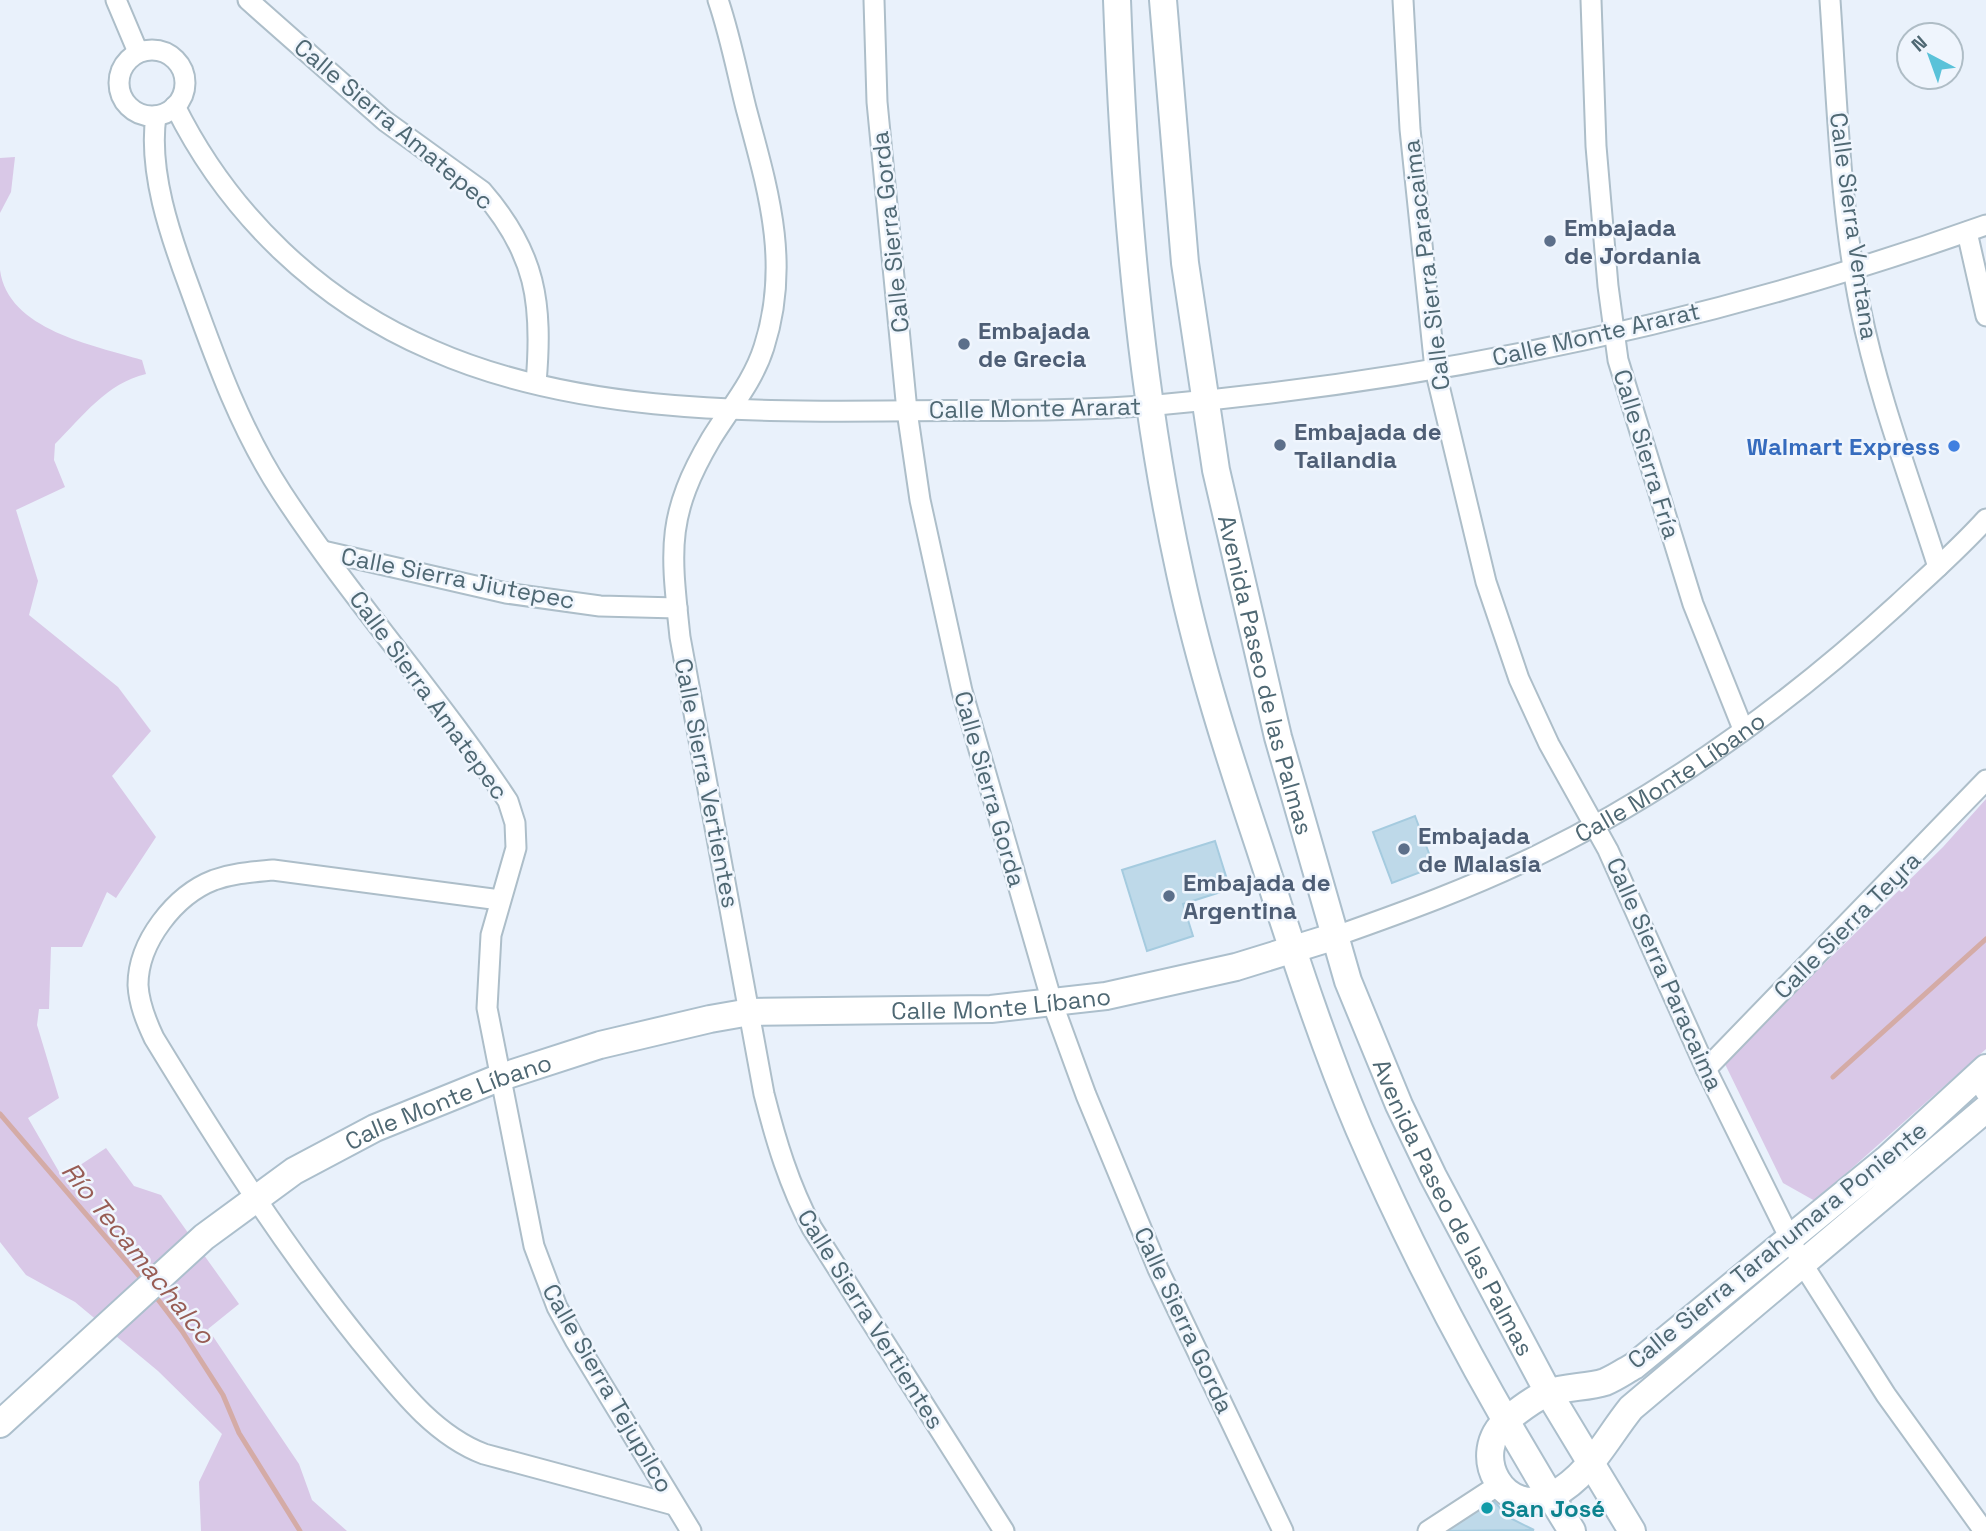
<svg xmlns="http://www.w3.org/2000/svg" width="1986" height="1531" viewBox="0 0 1986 1531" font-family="'Space Grotesk',sans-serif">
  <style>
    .green { fill: #d9c8e7 }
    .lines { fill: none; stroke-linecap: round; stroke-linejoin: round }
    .stream { stroke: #d4aba6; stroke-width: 5 }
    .building { fill: #bed9e9; stroke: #a5cbdf; stroke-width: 2 }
    .street-casing { stroke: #adbec9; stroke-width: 23 }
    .secondary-casing { stroke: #acbfcc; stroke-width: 30 }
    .street { stroke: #fff; stroke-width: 19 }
    .secondary { stroke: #fff; stroke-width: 26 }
    .service-dot { fill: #5c6f8a; stroke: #eff5fd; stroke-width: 2.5 }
    .shop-dot { fill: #3f7fe0; stroke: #eff5fd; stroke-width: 2.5 }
    .culture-dot { fill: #0f9aa8; stroke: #eff5fd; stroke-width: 2.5 }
    .labels { text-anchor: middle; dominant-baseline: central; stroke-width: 5; stroke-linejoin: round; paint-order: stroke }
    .street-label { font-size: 24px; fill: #4f6873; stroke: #eff5fd }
    .service-label { font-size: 24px; font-weight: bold; fill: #4e5e75; stroke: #eff5fd; text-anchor: start }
    .shop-label { font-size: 24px; font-weight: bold; fill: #366cbe; stroke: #eff5fd; text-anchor: end }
    .culture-label { font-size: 24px; font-weight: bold; fill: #0d838f; stroke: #eff5fd; text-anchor: start }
    .water-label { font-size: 26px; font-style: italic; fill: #985d55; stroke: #eff5fd }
  </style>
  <rect width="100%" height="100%" fill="#e9f1fb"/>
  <!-- green -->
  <g class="green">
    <polygon points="15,157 11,192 0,213 0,158"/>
    <path d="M0,270C8,330 93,345 142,360L146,374C107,383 83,416 55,444L54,460L65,487L16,510L38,581L29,615L118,687L151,731L112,776L156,837L116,898L107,892L82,947H51L49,1009H39L37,1025L59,1098L28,1118L62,1177L106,1148L134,1186L161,1195L239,1304L208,1329L299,1464L312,1500L347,1531H201L199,1482L222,1434L158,1371L75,1302L26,1275L0,1242Z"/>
    <polygon points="1986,799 1986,1049 1815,1201 1783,1183 1724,1062 1943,847"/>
  </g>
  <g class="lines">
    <!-- stream -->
    <g class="stream">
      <polyline points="1833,1077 1986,939"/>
      <polyline points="0,1114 145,1283"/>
      <polyline points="153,1293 182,1331 223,1395 239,1433 300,1531"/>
    </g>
  </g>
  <!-- building -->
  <g class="building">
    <polygon points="1415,816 1434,867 1392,883 1373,832"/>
    <polygon points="1215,841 1230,889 1183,904 1193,936 1147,951 1122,870"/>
    <polygon points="1490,1498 1512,1519 1534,1530 1437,1531"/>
  </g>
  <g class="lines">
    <!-- street casing -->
    <g class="street-casing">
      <g id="street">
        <polyline points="116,0 138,52"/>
        <path d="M248,0L385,121L482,191C536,253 543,303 536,383"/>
        <path d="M718,0C730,35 737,72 746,108C768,190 791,263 764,347C753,382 730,408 711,439C665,517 671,551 680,637L764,1094C776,1141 789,1185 812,1228L1004,1531"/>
        <polyline points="874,0 877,102 907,411 920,500 962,691 1052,1002 1086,1095 1158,1269 1283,1531"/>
        <polyline points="1403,0 1410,129 1435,369 1486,582 1519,679 1549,744 1608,850 1706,1069 1802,1263 1886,1395 1984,1531"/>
        <polyline points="1591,0 1596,146 1608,286 1618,360 1693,604 1743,729"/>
        <path d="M1830,0C1837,102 1840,207 1860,307C1878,396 1911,482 1938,567"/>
        <circle cx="152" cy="83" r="33"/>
        <path d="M175,106C229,215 320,302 432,350C570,411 736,412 884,411C974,410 1067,412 1157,405C1439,380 1720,320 1986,225"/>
        <path d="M156,116C148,171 170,235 189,286C215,358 240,429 282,493C352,600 438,695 508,801L515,823L516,848L491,935L487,1008L534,1246L557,1307L575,1340L691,1531"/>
        <polyline points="1967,232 1986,316"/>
        <polyline points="323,551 506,593 600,606 677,608"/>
        <path d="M500,900L273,870C253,872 234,873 214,880C175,895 138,942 138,985C139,1004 146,1021 154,1038C218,1143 283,1245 360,1341C395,1383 431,1434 484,1454L674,1505"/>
        <path id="s1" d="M1336,936C1404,912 1473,887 1538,855C1669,791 1791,702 1898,604C1928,576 1959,549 1986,519"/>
        <polyline points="1706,1069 1986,780"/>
        <polyline points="1976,1077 1986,1093"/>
        <polyline points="1428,1531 1500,1484"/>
      </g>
    </g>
    <!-- secondary casing -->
    <g class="secondary-casing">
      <g id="secondary">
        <path d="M1117,0C1124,191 1139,386 1180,573C1200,666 1229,756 1259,846C1290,941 1320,1037 1359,1129C1419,1268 1492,1403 1572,1531"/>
        <path id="s2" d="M1163,0L1185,263L1216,470L1278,737L1348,981L1399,1105L1433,1176L1548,1392L1632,1531"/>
        <path d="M1986,1068L1888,1158L1634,1366C1625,1371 1615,1378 1605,1382C1587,1388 1566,1386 1548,1393C1534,1398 1519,1410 1508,1419C1466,1454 1505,1521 1553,1495C1590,1475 1606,1439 1631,1408L1986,1109"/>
        <path id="s3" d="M0,1424L204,1237L294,1171L375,1128L501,1077L600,1045L710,1019L750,1012L991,1009L1106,996L1236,967L1336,936"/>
      </g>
    </g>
    <!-- street -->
    <use href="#street" class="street"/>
    <!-- secondary -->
    <use href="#secondary" class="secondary"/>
  </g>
  <!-- markers -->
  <g class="service-dot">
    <circle cx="1550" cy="241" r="7"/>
    <circle cx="964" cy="344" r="7"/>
    <circle cx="1280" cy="445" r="7"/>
    <circle cx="1404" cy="849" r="7"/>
    <circle cx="1169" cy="896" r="7"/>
  </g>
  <circle class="shop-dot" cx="1954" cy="446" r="7"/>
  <circle class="culture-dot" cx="1487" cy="1508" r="7"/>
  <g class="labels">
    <!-- street labels -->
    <g class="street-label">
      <text transform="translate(394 124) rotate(40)">Calle Sierra Amatepec</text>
      <text transform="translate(1854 226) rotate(82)">Calle Sierra Ventana</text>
      <text transform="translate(890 232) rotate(-96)">Calle Sierra Gorda</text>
      <text transform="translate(1426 265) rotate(-97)">Calle Sierra Paracaima</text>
      <text transform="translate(1596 334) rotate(-13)">Calle Monte Ararat</text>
      <text transform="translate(1035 408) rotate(-1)">Calle Monte Ararat</text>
      <text transform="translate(1647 454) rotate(73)">Calle Sierra Fría</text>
      <text transform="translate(458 578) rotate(11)">Calle Sierra Jiutepec</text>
      <text stroke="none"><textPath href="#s2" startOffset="684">Avenida Paseo de las Palmas</textPath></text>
      <text transform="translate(429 695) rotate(54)">Calle Sierra Amatepec</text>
      <text stroke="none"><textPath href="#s1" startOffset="371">Calle Monte Líbano</textPath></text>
      <text transform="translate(707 783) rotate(79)">Calle Sierra Vertientes</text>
      <text transform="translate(990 789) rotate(74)">Calle Sierra Gorda</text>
      <text transform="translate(1847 925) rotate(-45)">Calle Sierra Teyra</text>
      <text transform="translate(1665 974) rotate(66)">Calle Sierra Paracaima</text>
      <text stroke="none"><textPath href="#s3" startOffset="1125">Calle Monte Líbano</textPath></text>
      <text stroke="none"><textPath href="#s3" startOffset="558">Calle Monte Líbano</textPath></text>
      <text stroke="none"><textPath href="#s2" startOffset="1251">Avenida Paseo de las Palmas</textPath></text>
      <text transform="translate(1777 1245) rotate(-39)">Calle Sierra Tarahumara Poniente</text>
      <text transform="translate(871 1319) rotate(58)">Calle Sierra Vertientes</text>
      <text transform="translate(1184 1320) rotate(65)">Calle Sierra Gorda</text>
      <text transform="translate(608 1388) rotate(60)">Calle Sierra Tejupilco</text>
    </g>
    <!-- service labels -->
    <g class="service-label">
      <text x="1564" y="227">Embajada<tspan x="1564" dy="28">de Jordania</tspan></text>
      <text x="978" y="330">Embajada<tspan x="978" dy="28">de Grecia</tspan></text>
      <text x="1294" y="431">Embajada de<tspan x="1294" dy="28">Tailandia</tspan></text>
      <text x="1418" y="835">Embajada<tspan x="1418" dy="28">de Malasia</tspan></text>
      <text x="1183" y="882">Embajada de<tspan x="1183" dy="28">Argentina</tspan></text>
    </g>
    <!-- shop labels -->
    <g class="shop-label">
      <text x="1940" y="446">Walmart Express</text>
    </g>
    <!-- culture labels -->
    <g class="culture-label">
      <text x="1501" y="1508">San José</text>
    </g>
    <!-- water labels -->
    <g class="water-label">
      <text transform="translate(138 1253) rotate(51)">Río Tecamachalco</text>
    </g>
  </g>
  <!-- north arrow -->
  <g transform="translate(1930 56) rotate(319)"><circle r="33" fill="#eff5fd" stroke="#afbdc6" stroke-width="2"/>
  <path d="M0-5L12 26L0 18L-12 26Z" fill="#5ac2d9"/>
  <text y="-10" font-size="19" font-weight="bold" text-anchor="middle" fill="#4f6873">N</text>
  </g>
</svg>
